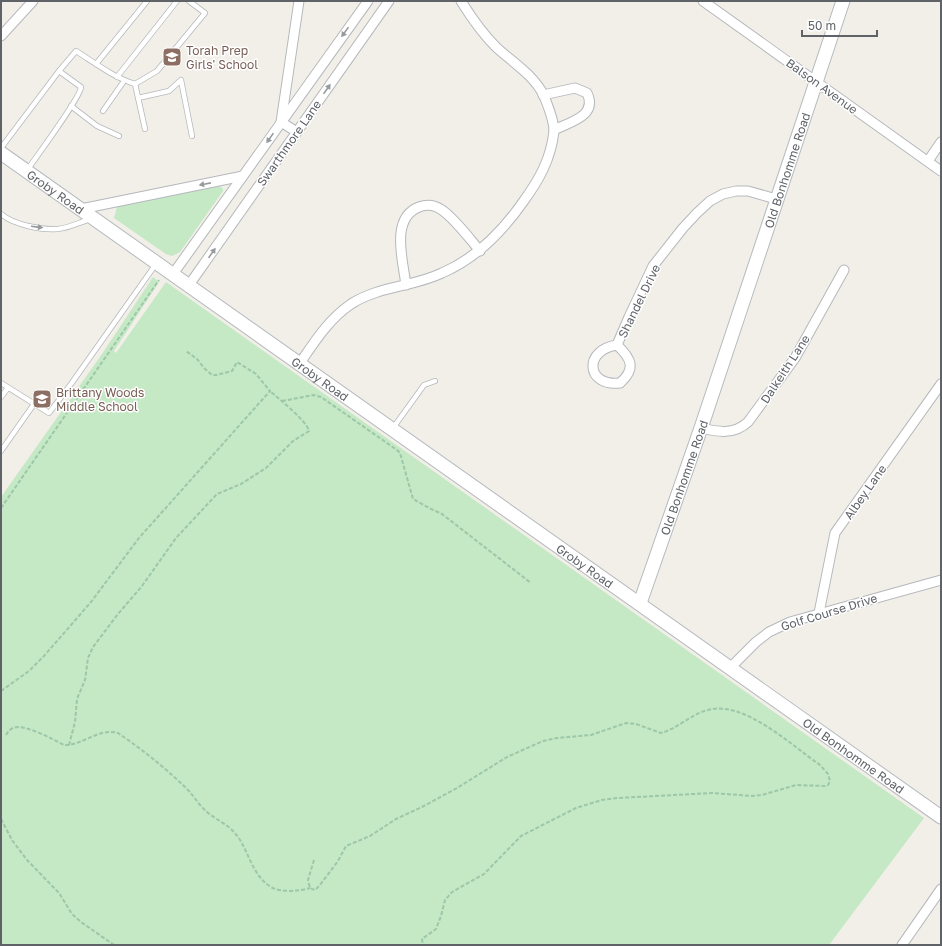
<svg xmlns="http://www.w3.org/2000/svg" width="942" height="946" viewBox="0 0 942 946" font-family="'Golos Text',sans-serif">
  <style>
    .green { fill: #c5e8c5 }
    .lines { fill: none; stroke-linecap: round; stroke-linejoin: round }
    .lane-casing { stroke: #b5b8bc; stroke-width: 6 }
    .street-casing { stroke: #b5b8bc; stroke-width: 11 }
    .secondary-casing { stroke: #b6babf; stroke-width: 15 }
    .path { stroke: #9cc7a9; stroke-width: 2; stroke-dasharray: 4 2; stroke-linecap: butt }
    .lane { stroke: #fff; stroke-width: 4.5 }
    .street { stroke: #fff; stroke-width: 9 }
    .secondary { stroke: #fff; stroke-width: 13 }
    .oneway { fill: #979a9d }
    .labels { text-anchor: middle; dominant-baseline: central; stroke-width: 3; stroke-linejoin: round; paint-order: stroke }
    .education-label { font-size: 12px; fill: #785e54; stroke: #fff; text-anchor: start }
    .street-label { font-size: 12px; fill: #5f6368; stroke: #fff }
  </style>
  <rect width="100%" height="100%" fill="#f1efe8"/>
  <!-- green -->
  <g class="green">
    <polygon points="220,186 223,189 223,191 180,252 172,256 166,254 114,218 117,207 122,204"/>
    <polygon points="153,277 159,282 114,351 116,353 166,282 924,818 829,945 1,945 1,497 102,354"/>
  </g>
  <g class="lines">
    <!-- lane casing -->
    <g class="lane-casing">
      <g id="lane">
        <polyline points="96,64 147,1"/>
        <path d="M59,71L76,51C95,63 113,77 135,84L157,71L205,13L189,1"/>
        <polyline points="117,77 177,1"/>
        <polyline points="135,84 145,129"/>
        <polyline points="138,98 169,91 181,80 192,136"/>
        <polyline points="71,106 97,126 119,136"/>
        <polyline points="103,111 124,81"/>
        <path d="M1,148L59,71L81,87C81,97 36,157 28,169"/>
        <path d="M1,214C14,225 41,230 58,229C69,228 80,222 91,219"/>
        <polyline points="1,383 49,413 71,384 156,264"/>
        <polyline points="1,397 8,388"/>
        <polyline points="393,428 424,385 435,381"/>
        <polyline points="1,451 34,404"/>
      </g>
    </g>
    <!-- street casing -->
    <g class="street-casing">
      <g id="street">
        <polyline points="703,1 941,171"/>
        <polyline points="1,36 33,1"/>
        <path d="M543,95L575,88L587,93C598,116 570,122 554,130"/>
        <polyline points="297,132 281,122 299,1"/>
        <polyline points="928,161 941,142"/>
        <polyline points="81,209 243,176"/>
        <polyline points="173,274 368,1"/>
        <polyline points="189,285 389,1"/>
        <path d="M406,285C403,261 390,218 419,207C427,204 435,205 442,210C456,220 469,238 480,251"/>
        <polyline points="617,345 629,317 653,266 683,228 697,213 710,201 723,194 736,191 748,191 776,199"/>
        <path d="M617,345C632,359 636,369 620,383C586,387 583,350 617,345Z"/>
        <path d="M300,363C315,341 329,319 351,304C379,286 413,287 442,273C477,258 502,232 523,202C539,180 551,159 554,131C554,120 548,106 544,96C534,75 512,62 496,47C482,33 471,17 461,1"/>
        <path d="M701,428C718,432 734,435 748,422L795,358L844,270"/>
        <polyline points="819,613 835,533 941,384"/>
        <polyline points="730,668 756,642 769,632 790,622 941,580"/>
        <polyline points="902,945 941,889"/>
      </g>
    </g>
    <!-- secondary casing -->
    <g class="secondary-casing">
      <g id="secondary">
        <path id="s1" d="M1,153L941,817"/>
        <path id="s2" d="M640,603L701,428L843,1"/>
      </g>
    </g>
    <!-- path -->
    <g class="path">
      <polyline points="282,401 314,395 321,397 397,450 400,453 413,499 431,509 442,514 531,583"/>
      <polyline points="1,508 159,280"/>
      <polyline points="1,691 29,671 44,656 91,602 139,538 270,391 256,374 237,362 232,371 216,375 212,375 204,368 197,359 186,351"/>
      <path d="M6,735C8,732 10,729 13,728C24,723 54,740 64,745H69C86,742 101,728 118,733C143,750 168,770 189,791C195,798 200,806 207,812C216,820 226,823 234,832C249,848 250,874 271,887C281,893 299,891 310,888"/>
      <path d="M69,745L75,722L77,699L85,680L88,658L93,647L118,614L142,586L176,538L217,494L241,484L266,468L293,441L309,431C307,421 279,399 270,391"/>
      <polyline points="1,819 12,840 27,860 59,893 72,914 81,922 114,945"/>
      <path d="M314,860L308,880L310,888L315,890L320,885L338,861L346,846L370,836L396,819L422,807L457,788L507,757L543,741L557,738L591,735L626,723L636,724L661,733C677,729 691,714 708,710C744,700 791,745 820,765L828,774L830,781L828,785L825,786L796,785L762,795L753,796L712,793L618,798L602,800L576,808L521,836L484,874L452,892L445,900L441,916L436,929L422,939L423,945"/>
    </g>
    <!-- lane -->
    <use href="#lane" class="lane"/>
    <!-- street -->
    <use href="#street" class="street"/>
    <!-- secondary -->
    <use href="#secondary" class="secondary"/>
  </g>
  <!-- one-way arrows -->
  <defs><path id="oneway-solid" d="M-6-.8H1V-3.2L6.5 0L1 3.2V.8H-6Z"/></defs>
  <g class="oneway">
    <use href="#oneway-solid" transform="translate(345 32) rotate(126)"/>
    <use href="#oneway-solid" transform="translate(327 89) rotate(-55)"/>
    <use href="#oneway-solid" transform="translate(270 138) rotate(125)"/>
    <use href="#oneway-solid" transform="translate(205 184) rotate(169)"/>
    <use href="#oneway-solid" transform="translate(37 227) rotate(7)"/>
    <use href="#oneway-solid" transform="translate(212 253) rotate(-55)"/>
  </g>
  <!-- icons -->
  <defs>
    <g id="school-square" transform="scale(1)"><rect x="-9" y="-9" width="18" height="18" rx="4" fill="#8d6e63" stroke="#fff"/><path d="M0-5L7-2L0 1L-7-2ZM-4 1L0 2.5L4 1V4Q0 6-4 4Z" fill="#fff"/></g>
  </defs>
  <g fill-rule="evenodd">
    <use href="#school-square" x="172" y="57"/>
    <use href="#school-square" x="42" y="399"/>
  </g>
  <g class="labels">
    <!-- education labels -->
    <g class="education-label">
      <text x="186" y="50">Torah Prep<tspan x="186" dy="14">Girls' School</tspan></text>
      <text x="56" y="392">Brittany Woods<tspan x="56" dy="14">Middle School</tspan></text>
    </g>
    <!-- street labels -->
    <g class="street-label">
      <text transform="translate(822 86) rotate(36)">Balson Avenue</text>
      <text transform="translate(289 143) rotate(-55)">Swarthmore Lane</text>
      <text stroke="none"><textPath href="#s2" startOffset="457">Old Bonhomme Road</textPath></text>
      <text stroke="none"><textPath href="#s1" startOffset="67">Groby Road</textPath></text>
      <text transform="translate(639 301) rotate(-64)">Shandel Drive</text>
      <text transform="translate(785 369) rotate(-57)">Dalkeith Lane</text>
      <text stroke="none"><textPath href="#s1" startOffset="391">Groby Road</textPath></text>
      <text stroke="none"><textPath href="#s2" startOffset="133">Old Bonhomme Road</textPath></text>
      <text transform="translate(865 492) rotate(-55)">Albey Lane</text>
      <text stroke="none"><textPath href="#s1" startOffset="715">Groby Road</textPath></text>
      <text transform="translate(829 612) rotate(-17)">Golf Course Drive</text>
      <text stroke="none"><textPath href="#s1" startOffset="1044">Old Bonhomme Road</textPath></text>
    </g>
  </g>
  <!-- border -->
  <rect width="942" height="946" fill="none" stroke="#5f6368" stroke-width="4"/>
  <!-- scale -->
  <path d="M802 30v6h75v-6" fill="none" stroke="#5f6368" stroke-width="2"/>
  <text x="808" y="30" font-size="12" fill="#5f6368" stroke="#ffffff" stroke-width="3" paint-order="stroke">50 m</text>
</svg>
